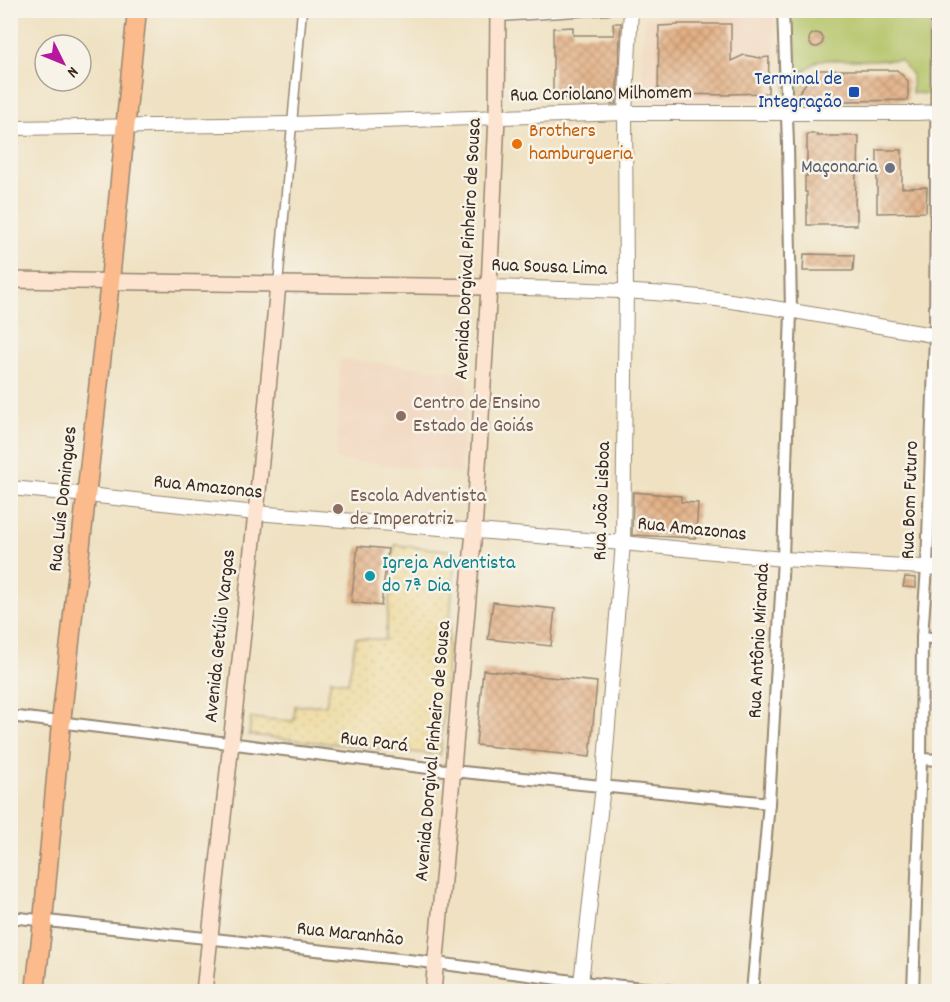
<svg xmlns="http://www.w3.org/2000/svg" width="950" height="1002" viewBox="0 0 950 1002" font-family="Dekko,sans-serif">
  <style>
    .built { fill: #f1d5bd }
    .sand { fill: url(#sand-dots); stroke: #94825e; stroke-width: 1.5 }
    .park { fill: #b3c366; stroke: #777642; stroke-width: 1.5 }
    .building { fill: url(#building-cross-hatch) }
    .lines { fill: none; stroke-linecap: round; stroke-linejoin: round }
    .pedestrian-casing { stroke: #958670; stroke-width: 11 }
    .minor-casing { stroke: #958670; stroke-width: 14 }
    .tertiary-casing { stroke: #958670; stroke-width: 16 }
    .secondary-casing { stroke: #958670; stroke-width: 18 }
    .primary-casing { stroke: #958670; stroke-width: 21 }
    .pedestrian { stroke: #fff; stroke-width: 8 }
    .minor { stroke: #fff; stroke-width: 10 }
    .tertiary { stroke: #fff; stroke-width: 14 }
    .secondary { stroke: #fde4d1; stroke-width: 15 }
    .primary { stroke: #fbbb8d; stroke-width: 18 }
    .transit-dot { fill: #1a4fb4; stroke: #f7f3e8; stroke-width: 2 }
    .food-dot { fill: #e8710a; stroke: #f7f3e8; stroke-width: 2 }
    .worship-dot { fill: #6b7280; stroke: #f7f3e8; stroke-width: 2 }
    .education-dot { fill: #8d6e63; stroke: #f7f3e8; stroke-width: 2 }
    .culture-dot { fill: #0f9aa8; stroke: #f7f3e8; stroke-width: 2 }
    .labels { text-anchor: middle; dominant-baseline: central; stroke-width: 5; stroke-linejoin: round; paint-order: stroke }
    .transit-label { font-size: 20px; fill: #164399; stroke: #f7f3e8; text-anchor: end }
    .street-label { font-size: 20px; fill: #3b2a1e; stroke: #f7f3e8 }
    .food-label { font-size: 20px; fill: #c56008; stroke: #f7f3e8; text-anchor: start }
    .worship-label { font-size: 20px; fill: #5b616d; stroke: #f7f3e8; text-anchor: end }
    .education-label { font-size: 20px; fill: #785e54; stroke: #f7f3e8; text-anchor: start }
    .culture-label { font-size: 20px; fill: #0d838f; stroke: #f7f3e8; text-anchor: start }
  </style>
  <defs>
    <pattern id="sand-dots" width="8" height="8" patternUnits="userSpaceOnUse" patternTransform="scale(1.5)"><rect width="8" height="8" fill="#eeda9e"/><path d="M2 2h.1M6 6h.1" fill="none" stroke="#cdbb88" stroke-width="1.8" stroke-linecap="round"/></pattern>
    <pattern id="building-cross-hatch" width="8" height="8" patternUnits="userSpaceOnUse" patternTransform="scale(1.5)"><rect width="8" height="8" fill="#e2ae82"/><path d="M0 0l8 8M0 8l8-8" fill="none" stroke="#b88e6a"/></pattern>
  </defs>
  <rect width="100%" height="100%" fill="#f7f3e8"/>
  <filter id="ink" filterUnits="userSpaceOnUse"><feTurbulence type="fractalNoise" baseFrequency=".0167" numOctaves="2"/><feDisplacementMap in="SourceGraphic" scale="12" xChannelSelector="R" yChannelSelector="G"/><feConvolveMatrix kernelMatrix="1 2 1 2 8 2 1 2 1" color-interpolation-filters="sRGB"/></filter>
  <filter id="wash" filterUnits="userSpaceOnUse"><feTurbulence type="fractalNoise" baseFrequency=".008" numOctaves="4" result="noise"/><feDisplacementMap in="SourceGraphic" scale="24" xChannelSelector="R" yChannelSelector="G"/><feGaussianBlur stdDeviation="1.35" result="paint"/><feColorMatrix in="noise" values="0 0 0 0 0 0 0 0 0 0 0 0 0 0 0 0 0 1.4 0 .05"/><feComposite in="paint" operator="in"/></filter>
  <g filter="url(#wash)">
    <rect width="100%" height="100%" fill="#efe1c1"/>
    <!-- built -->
    <g class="built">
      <polygon points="774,15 775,100 641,104 644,18"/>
      <polygon points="340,359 468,372 461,473 336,460"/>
    </g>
    <!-- sand -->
    <polygon class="sand" points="395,545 455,551 440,755 249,735 251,718 294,721 295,706 326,705 331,679 348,683 356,638 385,640"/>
    <!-- park -->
    <polygon class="park" points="788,11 930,11 929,94 912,93 912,75 900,60 819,60 804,71 804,89 785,93"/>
    <g id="blocks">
      <!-- building -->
      <g class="building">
        <polygon points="613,23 621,23 616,104 611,104 611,98 553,98 553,28 573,27 573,35 614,35"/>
        <polygon points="678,24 731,24 731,61 744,55 760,58 769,57 768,93 730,94 730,95 673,94 673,96 658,96 659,26 678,25"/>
        <circle cx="816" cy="40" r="7"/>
        <polygon points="816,70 897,70 908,81 908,100 794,102 794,99"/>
        <polygon points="807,134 817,134 817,136 859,136 858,169 856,169 855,209 857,209 857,225 807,225 807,192 805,192 805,176 807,176"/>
        <polygon points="877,150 902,150 902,188 927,187 926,212 877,213"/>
        <polygon points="804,254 854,255 853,271 803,271"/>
        <polygon points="633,492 681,496 681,502 698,503 696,538 632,535"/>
        <polygon points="358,546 388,549 381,606 351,602"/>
        <polygon points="905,577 916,578 916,588 903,587"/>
        <polygon points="493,602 555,609 551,646 488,639"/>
        <polygon points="483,670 597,682 590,757 476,745"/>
      </g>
    </g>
  </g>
  <g filter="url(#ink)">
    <use href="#blocks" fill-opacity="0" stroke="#958670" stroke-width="1.5"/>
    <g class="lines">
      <!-- pedestrian casing -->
      <g class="pedestrian-casing">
        <g id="pedestrian">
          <polyline points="498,17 608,10"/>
          <polyline points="278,285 302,10"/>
        </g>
      </g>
      <!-- minor casing -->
      <g class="minor-casing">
        <g id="minor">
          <polyline points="922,637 940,639"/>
          <polyline points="10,716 453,771 769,803"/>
          <polyline points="921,759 940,760"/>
          <polyline points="10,917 436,963 581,982 685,992"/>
          <polyline points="752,992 769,803 783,559 791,311 788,144 783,10"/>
          <polyline points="913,992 921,759 922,637 927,567 935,335 937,10"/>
        </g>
      </g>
      <!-- tertiary casing -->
      <g class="tertiary-casing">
        <g id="tertiary">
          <polyline points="10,128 291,124 625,113 916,113 940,112"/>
          <path d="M489,287C562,289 636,290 709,298C786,308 862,324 940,336"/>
          <polyline points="10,488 88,495 256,513 623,543 783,559 940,568"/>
          <polyline points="580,992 603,786 623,543 626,291 625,113 631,10"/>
        </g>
      </g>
      <!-- secondary casing -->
      <g class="secondary-casing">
        <g id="secondary">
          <polyline points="10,280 489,287"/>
          <polyline points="204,992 256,513 278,285"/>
          <polyline points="433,992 474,531 489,287 497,117 498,10"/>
        </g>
      </g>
      <!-- primary casing -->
      <g class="primary-casing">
        <polyline id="primary" points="35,992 43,921 61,723 110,281 137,10"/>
      </g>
      <!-- pedestrian -->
      <use href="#pedestrian" class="pedestrian"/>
      <!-- minor -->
      <use href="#minor" class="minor"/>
      <!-- tertiary -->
      <use href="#tertiary" class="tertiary"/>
      <!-- secondary -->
      <use href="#secondary" class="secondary"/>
      <!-- primary -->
      <use href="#primary" class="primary"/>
    </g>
  </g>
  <!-- markers -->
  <rect class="transit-dot" x="848" y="86" width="12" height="12" rx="3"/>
  <circle class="food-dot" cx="517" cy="144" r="6"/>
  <circle class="worship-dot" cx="890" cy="168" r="6"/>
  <g class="education-dot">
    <circle cx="401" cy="416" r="6"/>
    <circle cx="338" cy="509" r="6"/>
  </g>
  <circle class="culture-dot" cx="370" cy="576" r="6"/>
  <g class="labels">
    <!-- transit labels -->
    <g class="transit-label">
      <text x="842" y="80">Terminal de<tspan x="842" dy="23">Integração</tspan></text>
    </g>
    <!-- street labels -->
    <g class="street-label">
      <text transform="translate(601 95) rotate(-1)">Rua Coriolano Milhomem</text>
      <text transform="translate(469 249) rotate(-87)">Avenida Dorgival Pinheiro de Sousa</text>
      <text transform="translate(549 268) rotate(2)">Rua Sousa Lima</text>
      <text transform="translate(208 488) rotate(6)">Rua Amazonas</text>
      <text transform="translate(64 499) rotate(-84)">Rua Luís Domingues</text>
      <text transform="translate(911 500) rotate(-88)">Rua Bom Futuro</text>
      <text transform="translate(603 501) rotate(-88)">Rua João Lisboa</text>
      <text transform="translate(692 530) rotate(6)">Rua Amazonas</text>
      <text transform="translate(221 636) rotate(-84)">Avenida Getúlio Vargas</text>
      <text transform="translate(760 641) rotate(-87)">Rua Antônio Miranda</text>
      <text transform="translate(374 743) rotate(7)">Rua Pará</text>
      <text transform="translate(434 751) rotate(-85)">Avenida Dorgival Pinheiro de Sousa</text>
      <text transform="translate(350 935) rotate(6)">Rua Maranhão</text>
    </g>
    <!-- food labels -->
    <g class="food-label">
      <text x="529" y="132">Brothers<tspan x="529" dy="23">hamburgueria</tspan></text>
    </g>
    <!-- worship labels -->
    <g class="worship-label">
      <text x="878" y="168">Maçonaria</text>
    </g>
    <!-- education labels -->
    <g class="education-label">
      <text x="413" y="404">Centro de Ensino<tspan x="413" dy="23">Estado de Goiás</tspan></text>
      <text x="350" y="497">Escola Adventista<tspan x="350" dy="23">de Imperatriz</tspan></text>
    </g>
    <!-- culture labels -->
    <g class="culture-label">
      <text x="382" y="564">Igreja Adventista<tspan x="382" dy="23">do 7ª Dia</tspan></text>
    </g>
  </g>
  <!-- margin -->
  <rect width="950" height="1002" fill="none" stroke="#f7f3e8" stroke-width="36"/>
  <!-- north arrow -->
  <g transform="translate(63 63) rotate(133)"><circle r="28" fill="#f7f3e8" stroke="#aca397" stroke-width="1.5"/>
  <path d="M0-4.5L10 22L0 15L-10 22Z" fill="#b5179e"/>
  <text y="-9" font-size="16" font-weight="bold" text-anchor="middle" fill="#3b2a1e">N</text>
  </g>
</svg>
